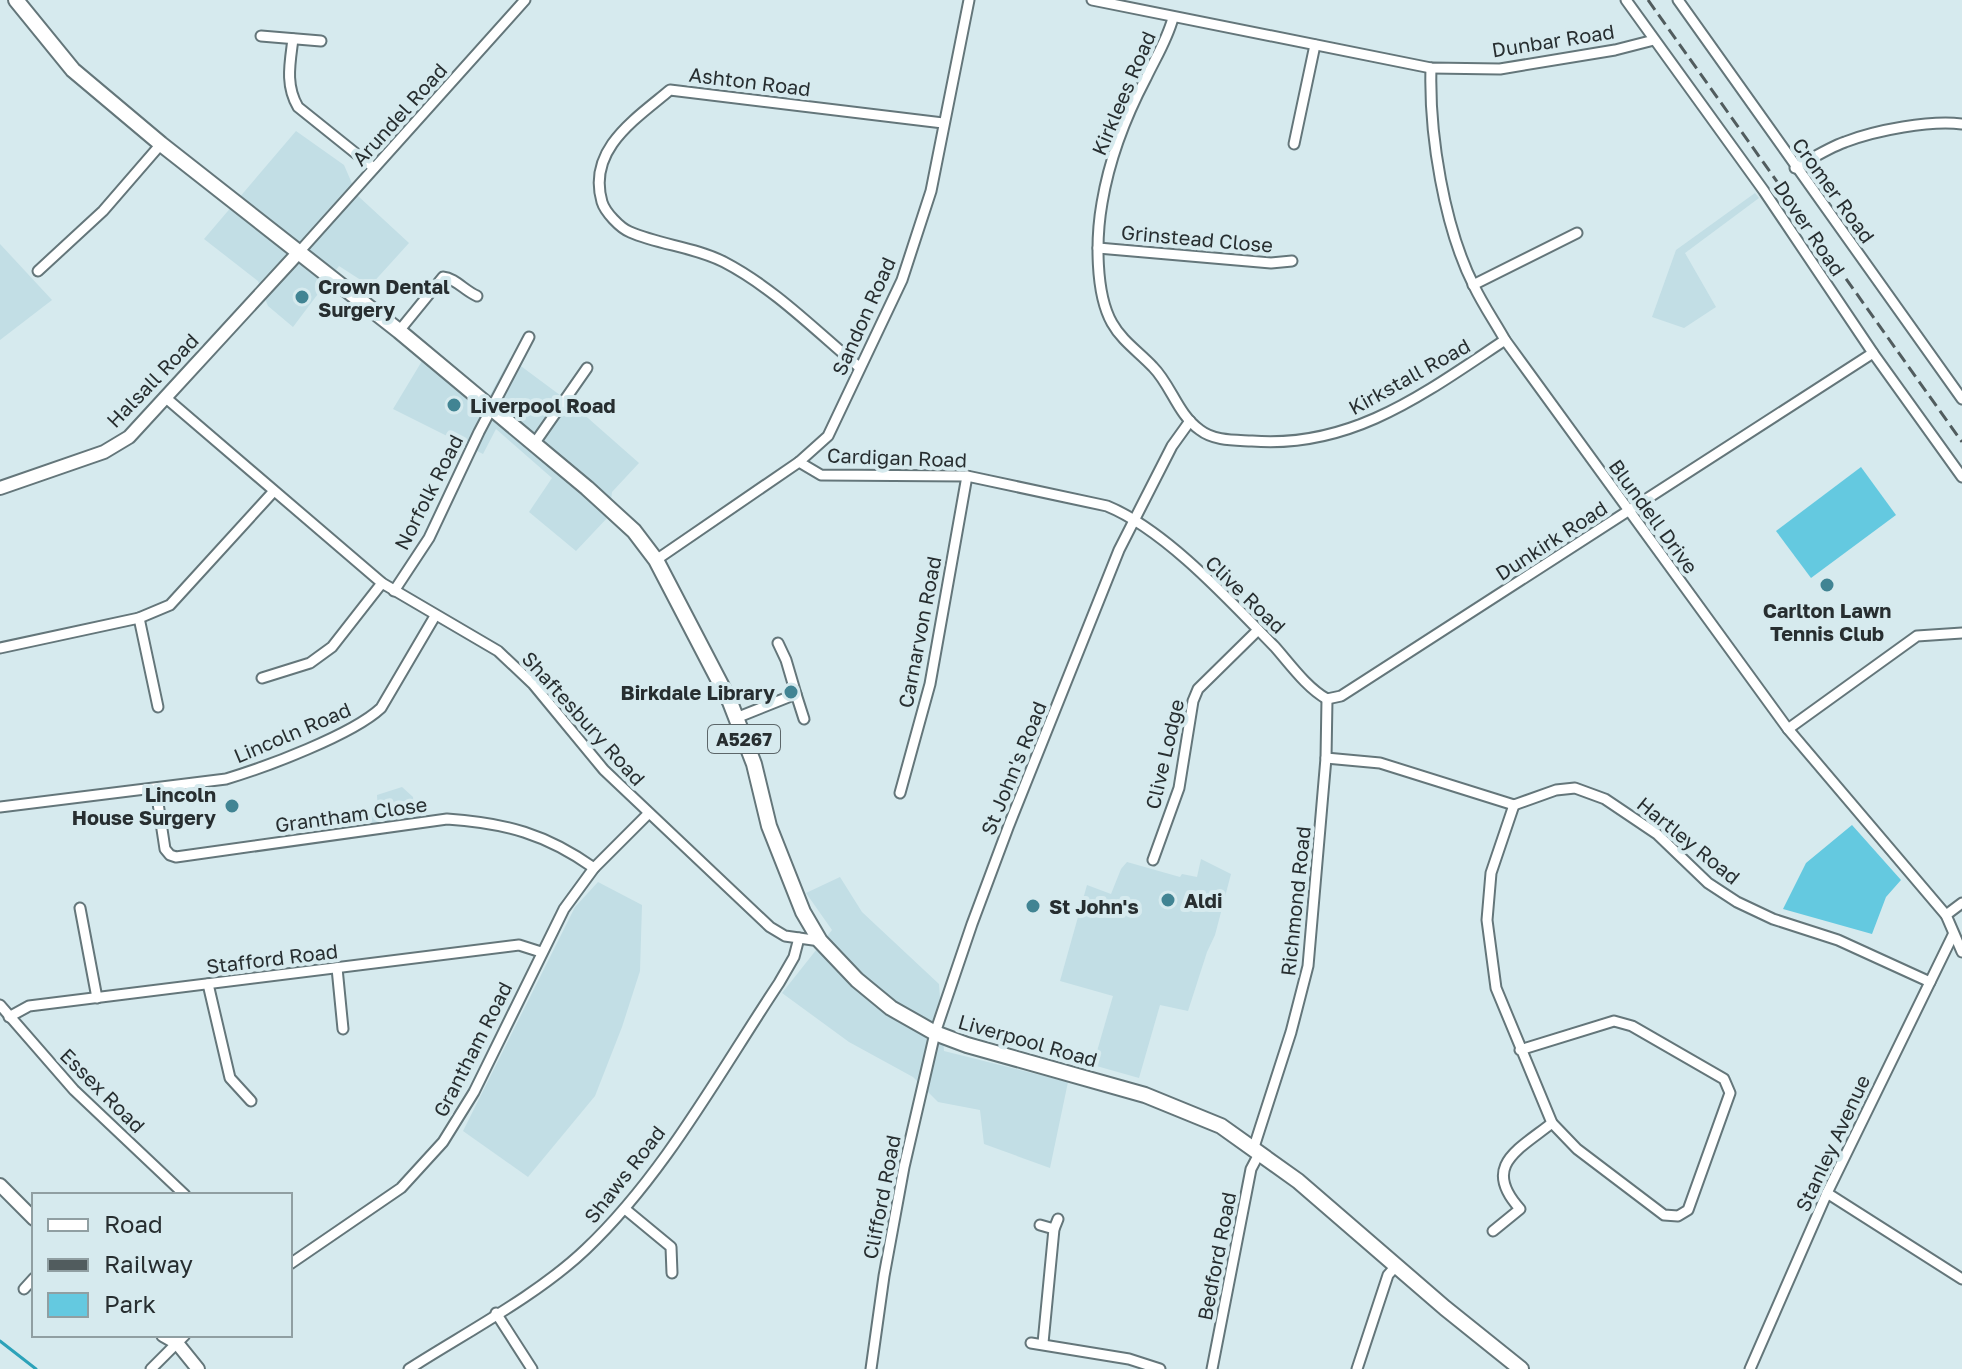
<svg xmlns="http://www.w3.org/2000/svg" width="1962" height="1369" viewBox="0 0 1962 1369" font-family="'Golos Text',sans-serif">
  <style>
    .built { fill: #c2dee5 }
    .green { fill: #64c9e0 }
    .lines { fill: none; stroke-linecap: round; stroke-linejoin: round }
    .stream { stroke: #2ca2b9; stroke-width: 3 }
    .street-casing { stroke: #64767a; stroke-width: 13 }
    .secondary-casing { stroke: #64767a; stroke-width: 16 }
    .primary-casing { stroke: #64767a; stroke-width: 18 }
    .street { stroke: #fff; stroke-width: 9 }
    .secondary { stroke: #fff; stroke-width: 12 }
    .primary { stroke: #fff; stroke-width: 14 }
    .rail { stroke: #515c5e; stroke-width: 3; stroke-dasharray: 12 6; stroke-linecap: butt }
    .poi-dot { fill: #418493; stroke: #d6eaee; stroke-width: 3 }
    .labels { text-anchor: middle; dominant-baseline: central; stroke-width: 8; stroke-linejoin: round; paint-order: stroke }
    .shield { fill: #d6eaee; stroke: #5c6669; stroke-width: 2 }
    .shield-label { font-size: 18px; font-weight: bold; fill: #272e30 }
    .street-label { font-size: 20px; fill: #272e30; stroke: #d6eaee }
    .poi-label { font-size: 20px; font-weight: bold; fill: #272e30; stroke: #d6eaee; text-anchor: start }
  </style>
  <rect width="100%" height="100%" fill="#d6eaee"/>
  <!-- built -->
  <g class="built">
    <polygon points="296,131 344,165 357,195 409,243 370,286 339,266 293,327 268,306 258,281 204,239"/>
    <polygon points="1755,193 1759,198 1685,253 1716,307 1684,328 1652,317 1676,250"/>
    <polygon points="0,244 52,300 0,340"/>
    <polygon points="510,358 572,404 639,463 612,492 609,516 576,551 529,512 552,478 496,429 483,454 393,409 422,361 483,408"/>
    <polygon points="402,787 413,797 415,821 371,824 371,813 378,812 377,795"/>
    <polygon points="1201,859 1231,874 1215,935 1207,952 1188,1011 1160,1005 1139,1078 1093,1065 1113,996 1060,981 1087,885 1111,894 1121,869 1127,862 1180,877 1182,874 1197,877"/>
    <polygon points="840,877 862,912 939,984 944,1051 1068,1082 1050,1168 984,1144 980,1110 938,1102 913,1077 849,1042 782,993 832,930 806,893"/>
    <polygon points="598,882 642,905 640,971 622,1027 595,1096 528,1177 463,1131 575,907"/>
  </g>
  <!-- green -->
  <g class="green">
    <polygon points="1861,467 1896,515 1811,578 1776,531"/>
    <polygon points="1852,825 1901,880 1886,897 1872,934 1783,909 1806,863"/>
  </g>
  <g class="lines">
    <!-- stream -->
    <polyline class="stream" points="0,1341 36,1369"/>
    <!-- street casing -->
    <g class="street-casing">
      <g id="street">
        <polyline points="1092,0 1431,68 1500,69 1615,50 1654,40"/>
        <polyline points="1626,0 1764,191 1873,353 1962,477"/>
        <polyline points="1678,0 1962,399"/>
        <path d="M1173,18C1167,40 1156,57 1146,78C1126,116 1109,161 1102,203C1096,237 1095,293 1112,323C1122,341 1139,352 1153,367C1171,385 1178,415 1200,430C1214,441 1235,440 1252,441C1352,449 1425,393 1505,340"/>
        <polyline points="261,36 321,41"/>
        <path d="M293,39C290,63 285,85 298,107L374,168"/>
        <path d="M1431,68C1429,134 1444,227 1474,286C1483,305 1495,322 1505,340L1788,729L1946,915L1962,952"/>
        <polyline points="1294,144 1315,45"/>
        <path d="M1795,168C1811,159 1828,148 1845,142C1876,130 1930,120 1962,124"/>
        <polyline points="1098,248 1271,263 1292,261"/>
        <polyline points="299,252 525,0"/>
        <polyline points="38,271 103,211 161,144"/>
        <polyline points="1473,285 1577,233"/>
        <path d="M399,331L443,277C455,278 465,291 477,296"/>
        <path d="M859,367C816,331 774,288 724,262C695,247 660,245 630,232C620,228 605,212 602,202C587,150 634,120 670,90L943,123"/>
        <polyline points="166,398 382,583 498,651 533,684 604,770 770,927 785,936 820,941"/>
        <polyline points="534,444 587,368"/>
        <path d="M799,462L821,475L967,476L1107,506C1166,530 1231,602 1275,647C1290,664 1307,688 1327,699"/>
        <polyline points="656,560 799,462 828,436 902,280 931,191 969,0"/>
        <polyline points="394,591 429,538 479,432 529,337"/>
        <polyline points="139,618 158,707"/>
        <polyline points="0,648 139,618 170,605 274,491"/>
        <polyline points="262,678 310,663 332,647 382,583"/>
        <polyline points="796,694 804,719"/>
        <polyline points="1327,699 1341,696 1355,687 1873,353"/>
        <polyline points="736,718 796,694 786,660 778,643"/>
        <polyline points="1788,729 1917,636 1962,633"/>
        <polyline points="1326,758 1380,763 1514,805 1556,790 1575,788 1605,799 1657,834 1708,883 1737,902 1773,919 1838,940 1930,982"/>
        <path d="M156,790L165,849L170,855L176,857L447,819C506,823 546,834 594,868"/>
        <polyline points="900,793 930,684 967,476"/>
        <polyline points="1514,805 1491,873 1487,920 1496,988 1552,1123 1577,1149 1664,1215 1678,1216 1688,1210 1730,1093 1724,1079 1632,1026 1614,1021 1520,1050"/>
        <path d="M0,807L226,779C266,767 352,735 381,708L435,616"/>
        <polyline points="1153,860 1179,788 1193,701 1198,689 1258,630"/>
        <polyline points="80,908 97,998"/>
        <polyline points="1946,915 1962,903"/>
        <polyline points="337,968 343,1029"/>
        <polyline points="208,984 230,1078 251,1101"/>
        <polyline points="0,1005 74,1090 185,1195"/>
        <polyline points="9,1017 29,1006 519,945 541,952"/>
        <polyline points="1254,1147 1291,1032 1308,966 1326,758 1327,699"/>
        <polyline points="1827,1193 1962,1279"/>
        <polyline points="625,1209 671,1247 672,1273"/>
        <polyline points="1040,1225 1054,1229"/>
        <path d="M1493,1231L1520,1209C1481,1166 1518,1150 1552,1123"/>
        <polyline points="290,1264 401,1188 443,1142 474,1092 564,909 594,868 648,814"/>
        <polyline points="24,1289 34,1278"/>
        <polyline points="496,1313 532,1369"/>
        <polyline points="1031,1343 1129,1359 1160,1369"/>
        <polyline points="1043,1343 1054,1229 1058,1219"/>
        <polyline points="151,1369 185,1335"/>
        <path d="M409,1369C465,1333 538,1295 586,1249C664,1175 719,1073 779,983L794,957L799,938"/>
        <polyline points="871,1369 884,1276 904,1167 935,1033 972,924 1009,825 1119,550 1172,446 1190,421"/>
        <polyline points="1212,1369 1251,1169 1260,1152"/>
        <polyline points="1357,1369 1388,1275 1396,1266"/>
        <polyline points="1750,1369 1827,1193 1953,935"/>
      </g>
    </g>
    <!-- secondary casing -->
    <g class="secondary-casing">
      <g id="secondary">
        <polyline points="0,488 104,452 129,437 299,252"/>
        <polyline points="0,1185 34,1219"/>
        <polyline points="163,1335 177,1343 198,1369"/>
      </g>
    </g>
    <!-- primary casing -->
    <g class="primary-casing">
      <polyline id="primary" points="16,0 73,70 161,144 399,331 587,488 634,531 656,560 730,702 754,764 769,826 803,912 820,941 857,980 891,1008 935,1033 967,1045 1145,1095 1221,1126 1298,1181 1445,1308 1521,1369"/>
    </g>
    <!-- street -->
    <use href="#street" class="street"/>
    <!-- secondary -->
    <use href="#secondary" class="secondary"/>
    <!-- primary -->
    <use href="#primary" class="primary"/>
    <!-- rail -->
    <polyline class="rail" points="1648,0 1962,442"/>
  </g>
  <!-- markers -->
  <g class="poi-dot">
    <circle cx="302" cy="297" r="8"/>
    <circle cx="454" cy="405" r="8"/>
    <circle cx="1827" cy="585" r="8"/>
    <circle cx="791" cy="692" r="8"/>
    <circle cx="232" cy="806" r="8"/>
    <circle cx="1168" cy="900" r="8"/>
    <circle cx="1033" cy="906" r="8"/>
  </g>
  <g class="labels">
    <!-- shield labels -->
    <rect class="shield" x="708" y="725" width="72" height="28" rx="6"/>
    <g class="shield-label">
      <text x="744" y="739">A5267</text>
    </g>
    <!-- street labels -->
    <g class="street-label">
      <text transform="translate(1553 40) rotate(-9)">Dunbar Road</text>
      <text transform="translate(750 81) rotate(7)">Ashton Road</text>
      <text transform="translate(1123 93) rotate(-67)">Kirklees Road</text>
      <text transform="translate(399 114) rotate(-48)">Arundel Road</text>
      <text transform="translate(1834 190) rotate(54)">Cromer Road</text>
      <text transform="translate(1810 228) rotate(56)">Dover Road</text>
      <text transform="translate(1197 238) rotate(5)">Grinstead Close</text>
      <text transform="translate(863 316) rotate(-66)">Sandon Road</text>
      <text transform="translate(1409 376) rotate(-29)">Kirkstall Road</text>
      <text transform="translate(152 380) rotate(-46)">Halsall Road</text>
      <text transform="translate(897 457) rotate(2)">Cardigan Road</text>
      <text transform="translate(428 492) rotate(-63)">Norfolk Road</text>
      <text transform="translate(1654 516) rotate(54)">Blundell Drive</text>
      <text transform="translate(1551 540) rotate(-33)">Dunkirk Road</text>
      <text transform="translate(1246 594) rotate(44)">Clive Road</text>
      <text transform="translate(919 632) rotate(-79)">Carnarvon Road</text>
      <text transform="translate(584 718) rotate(48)">Shaftesbury Road</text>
      <text transform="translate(292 732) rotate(-23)">Lincoln Road</text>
      <text transform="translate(1164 754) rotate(-77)">Clive Lodge</text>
      <text transform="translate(1013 768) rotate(-68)">St John's Road</text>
      <text transform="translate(351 814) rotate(-8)">Grantham Close</text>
      <text transform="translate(1689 840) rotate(39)">Hartley Road</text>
      <text transform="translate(1295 901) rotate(-84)">Richmond Road</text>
      <text transform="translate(272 958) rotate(-7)">Stafford Road</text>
      <text transform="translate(1028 1040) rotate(16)">Liverpool Road</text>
      <text transform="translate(472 1049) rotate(-63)">Grantham Road</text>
      <text transform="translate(103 1090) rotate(45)">Essex Road</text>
      <text transform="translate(1832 1143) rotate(-65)">Stanley Avenue</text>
      <text transform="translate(624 1174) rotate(-52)">Shaws Road</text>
      <text transform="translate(881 1197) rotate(-79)">Clifford Road</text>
      <text transform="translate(1216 1256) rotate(-79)">Bedford Road</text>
    </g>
    <!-- poi labels -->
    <g class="poi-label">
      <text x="318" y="286">Crown Dental<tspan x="318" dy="23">Surgery</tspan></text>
      <text x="470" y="405">Liverpool Road</text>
      <text x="1827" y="610" text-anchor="middle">Carlton Lawn<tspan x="1827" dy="23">Tennis Club</tspan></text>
      <text x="775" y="692" text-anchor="end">Birkdale Library</text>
      <text x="216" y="794" text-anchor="end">Lincoln<tspan x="216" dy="23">House Surgery</tspan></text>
      <text x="1184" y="900">Aldi</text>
      <text x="1049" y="906">St John's</text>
    </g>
  </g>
  <!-- legend -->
  <rect x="32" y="1193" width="260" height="144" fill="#d6eaee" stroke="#909fa2" stroke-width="2"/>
  <rect x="48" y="1219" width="40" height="12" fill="#ffffff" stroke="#909fa2" stroke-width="2"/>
  <text x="104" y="1233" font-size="24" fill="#272e30">Road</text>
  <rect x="48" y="1259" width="40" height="12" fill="#515c5e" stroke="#909fa2" stroke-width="2"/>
  <text x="104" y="1273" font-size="24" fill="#272e30">Railway</text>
  <rect x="48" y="1293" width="40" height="24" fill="#64c9e0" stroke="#909fa2" stroke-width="2"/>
  <text x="104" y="1313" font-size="24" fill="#272e30">Park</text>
</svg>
